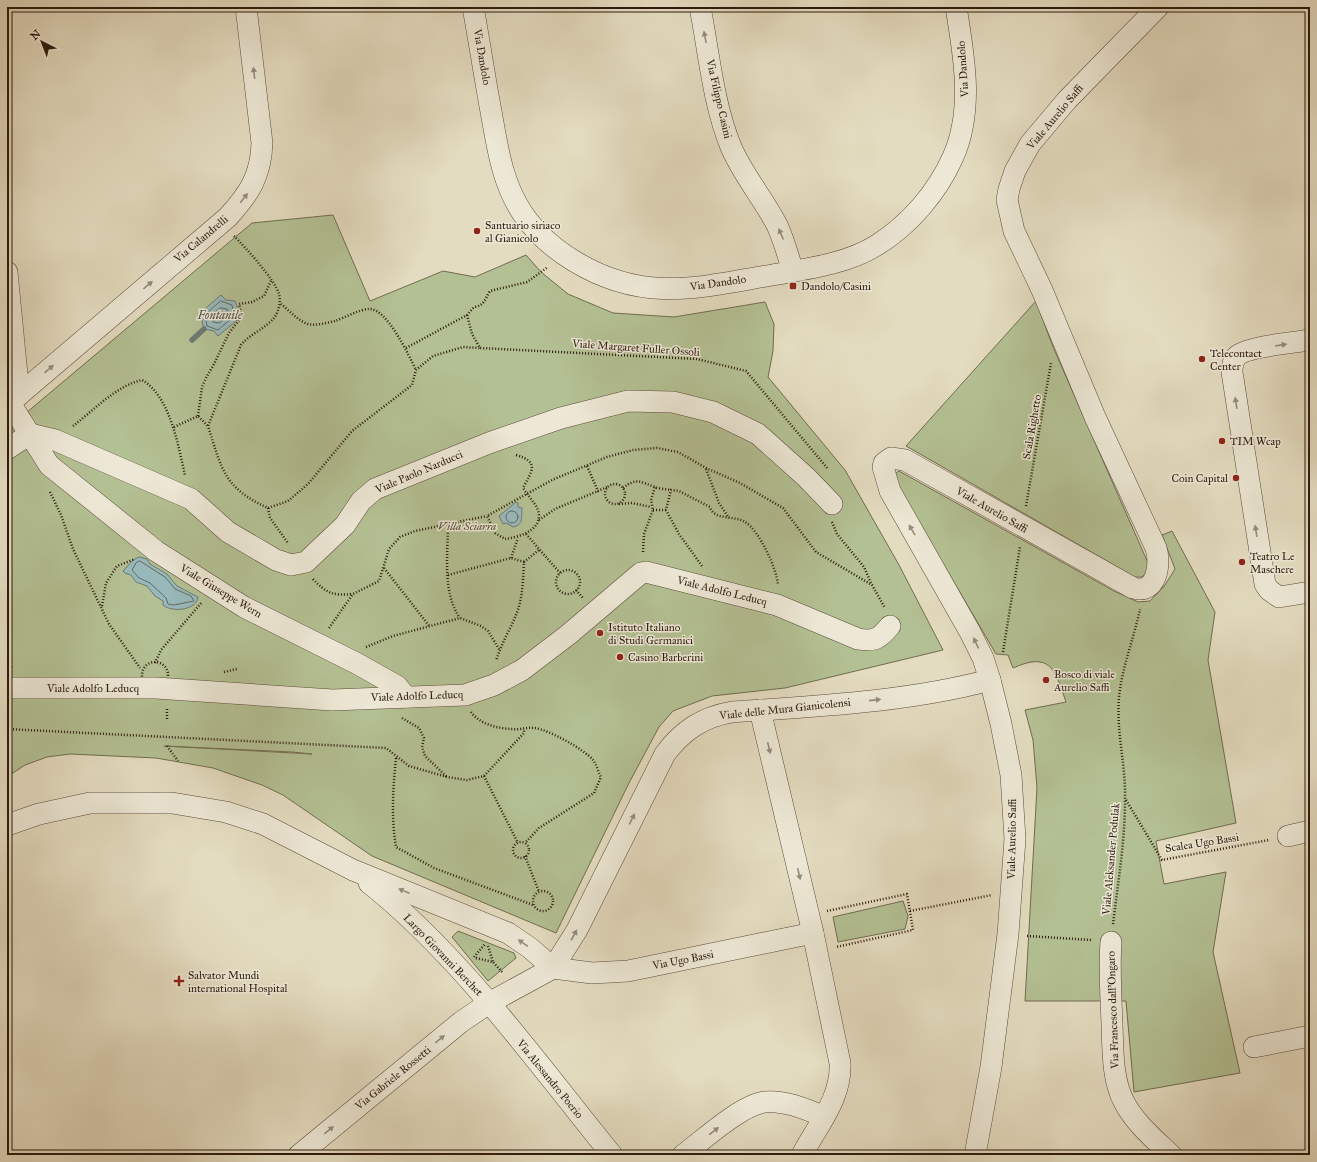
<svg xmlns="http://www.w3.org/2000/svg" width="1317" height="1162" viewBox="0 0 1317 1162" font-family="'IM FELL Great Primer',serif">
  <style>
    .green { fill: #b3c093; stroke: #706c50; fill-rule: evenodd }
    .water { fill: #98b9bb; stroke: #6d7975 }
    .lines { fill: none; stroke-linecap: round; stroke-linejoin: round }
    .shore { stroke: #626964; stroke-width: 1 }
    .stream { stroke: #6d7975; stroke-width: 5.5 }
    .minor-casing { stroke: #5a4a3a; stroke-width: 22 }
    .path { stroke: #2c190d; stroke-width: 2.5; stroke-dasharray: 1 2; stroke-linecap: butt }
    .minor { stroke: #ede8d6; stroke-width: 21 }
    .oneway { fill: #968b7c }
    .poi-dot { fill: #8f2418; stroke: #ede8d6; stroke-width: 1.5 }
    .labels { text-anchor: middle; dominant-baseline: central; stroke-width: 3; stroke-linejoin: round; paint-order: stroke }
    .street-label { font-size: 11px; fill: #2c190d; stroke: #ede8d6 }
    .poi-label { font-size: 11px; fill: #2c190d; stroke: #ede8d6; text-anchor: start }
    .park-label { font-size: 11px; font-style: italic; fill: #544b35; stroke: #ede8d6 }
    .water-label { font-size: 12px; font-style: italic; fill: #4c4941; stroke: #ede8d6 }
  </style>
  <rect width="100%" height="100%" fill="#e4dcc0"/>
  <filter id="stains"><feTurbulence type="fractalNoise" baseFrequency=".005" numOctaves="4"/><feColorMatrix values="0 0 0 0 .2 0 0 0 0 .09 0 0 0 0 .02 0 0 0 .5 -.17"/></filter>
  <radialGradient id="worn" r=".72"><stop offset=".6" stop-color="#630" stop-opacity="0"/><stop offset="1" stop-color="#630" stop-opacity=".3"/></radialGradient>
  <!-- green -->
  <g class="green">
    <path d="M333,215L370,301L443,271L475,277L526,255L541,272L568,294L613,313L674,317L765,302L774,324L773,351L768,377L845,470L899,565L943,650L785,688L712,696L673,711L659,727L629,783L556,933L372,856L283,795L262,785L213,768L156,758L70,754L47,757L25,765L7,777V429L252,223ZM164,746L292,752L312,754Z"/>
    <polygon points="1036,301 1053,347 1148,563 1147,572 1142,577 1135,577 906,446"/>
    <path d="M899,471L1114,591L1138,602L1150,601L1165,585L1175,569L1162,535L1172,531L1215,612L1208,660L1236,823L1156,841L1164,884L1226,872L1213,952L1240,1073L1134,1092L1126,1001H1025L1037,787L1033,740L1025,710L1066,702C1055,670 1051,651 1013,668L1008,655L996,654L896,483L893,475Z"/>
    <polygon points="903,901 908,916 905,929 838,942 833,917"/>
    <polygon points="458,931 514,953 516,958 488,981 452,937"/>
  </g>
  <!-- water -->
  <g class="water">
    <polygon points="221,295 226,300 235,301 238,309 236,312 241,317 218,336 214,331 204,329 202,322 203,319 199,314"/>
    <path d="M516,502L518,503V507L522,508C521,517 524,525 513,527L506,523L503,524L499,516Z"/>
    <path d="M139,557L147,559L150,564L167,574L177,586L198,597C197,610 172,613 163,605V601L155,596L147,586L136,582L131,575L125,573L123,571L133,560Z"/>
  </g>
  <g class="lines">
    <!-- shore -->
    <g class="shore">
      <polygon points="221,301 232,305 234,316 218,330 207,326 205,315"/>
      <polygon points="220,308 227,309 228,316 219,323 213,322 212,315"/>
      <circle cx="512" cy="517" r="6"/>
      <polygon points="140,561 165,577 175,589 191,596 194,601 174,605 168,604 166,598 150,583 139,578 132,570 136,563"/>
    </g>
    <!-- stream -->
    <polyline class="stream" points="192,340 204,329"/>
    <!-- minor casing -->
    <g class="minor-casing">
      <g id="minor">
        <path d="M473,7C479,40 484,73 490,106C497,143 501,182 523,214C536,233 554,249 574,261C643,303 697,288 772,275C806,269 847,264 877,245C909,225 937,193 953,157C974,110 964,56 956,7"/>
        <path d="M700,7C709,53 713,103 731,147C743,175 763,198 777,225C784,240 788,256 793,271"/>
        <polyline points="7,272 19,395"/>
        <path d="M1310,340C1296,342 1244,347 1236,357C1233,361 1232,367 1232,372L1265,584L1269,590L1279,597L1310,592"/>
        <polyline points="10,403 49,465 156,551 244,607 356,663 397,686 406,697"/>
        <path d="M7,405L228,217C249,194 261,176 262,143L246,7"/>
        <polyline points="7,449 30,434 55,440 191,499 228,532 276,560 291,565 306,562 345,525 361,501 375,489 489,443 561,418 628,401 673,402 713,412 758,434 806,477 832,504"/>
        <path d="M7,688H156L332,700L465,695L494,685L522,670L568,635L641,573L646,572L777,605L858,639C875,642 880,638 890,626"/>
        <path d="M760,710L813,933L840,1063C842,1098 817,1126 802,1155"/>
        <polyline points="7,825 39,814 90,803 172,803 226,812 263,824 353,870 508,933 530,948 553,968"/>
        <polyline points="1288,836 1310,831"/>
        <path d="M369,883C462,957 537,1063 612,1155"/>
        <path d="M1111,942C1109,969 1111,997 1112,1024C1113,1050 1112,1079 1124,1102C1135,1123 1154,1139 1171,1155"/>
        <polyline points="553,968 592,973 628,971 813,933"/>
        <polyline points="1254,1047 1310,1036"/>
        <path d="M299,1155L461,1022L489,1003L553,968L577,930L665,754C683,730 703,717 732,712C818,706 907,702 990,680"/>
        <path d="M683,1155C703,1140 741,1105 765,1102C785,1100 807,1109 824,1117"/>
        <path d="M975,1155L991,1067L1008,934L1015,839L1011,775L1001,724L990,680L983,658L970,632L890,491L883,467L884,463L891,458L905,460L1133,588C1157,595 1161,564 1156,548L1095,417L1042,290L1014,231L1007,200L1009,189L1015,171L1030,144L1067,100L1158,7"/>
      </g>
    </g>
    <!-- path -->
    <g class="path">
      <path d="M234,236C246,248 275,280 279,294C281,302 279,311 274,318C266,328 250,334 241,345L208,426C222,470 224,488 268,508L288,501L308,484L352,431L412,385L416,370L433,356L463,347L480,348"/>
      <path d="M281,304C289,310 298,321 308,324C316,326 326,323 335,321C344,318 360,309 369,309C387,308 409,356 416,370"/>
      <polyline points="467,315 472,334 480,348 697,359 746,371 828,469"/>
      <path d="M406,348L467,315L474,307C484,306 485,299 490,291L527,282L548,267"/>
      <polyline points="198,416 202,387 206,378 214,364 229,333 240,319 241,313 239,304 252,302 264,296 271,281"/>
      <path d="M73,426C94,410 116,386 142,380C170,396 178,445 185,475"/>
      <polyline points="174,427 198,416 208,426"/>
      <path d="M516,455C540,462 532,471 523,488C527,494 532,500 536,506C548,528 521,537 505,539L495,533L487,516L552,480L607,457L633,450L657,448L678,452L706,468L740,483L783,508L816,552L872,585L885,608"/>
      <polyline points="587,466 598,491 607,487"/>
      <polyline points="706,469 719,503 729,518"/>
      <circle cx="615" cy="494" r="10"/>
      <path d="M623,488C637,477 640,482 655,487C660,489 666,489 671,490"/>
      <polyline points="50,492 61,515 73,549 109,624 140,668"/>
      <polyline points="619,504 632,503 651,507"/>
      <polyline points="1026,506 1051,363"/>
      <polyline points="268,508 270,518 288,543"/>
      <polyline points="653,510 666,510"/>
      <polyline points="539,520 555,509 598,491"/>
      <polyline points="832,522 837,534 864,567 872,585"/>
      <path d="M448,524C448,554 442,593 460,618"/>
      <polyline points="526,534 560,573"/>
      <polyline points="643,552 644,534 653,510 651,500 655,487"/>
      <polyline points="511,558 518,538"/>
      <polyline points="524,562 539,550"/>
      <path d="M702,566L679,534L666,510L671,490L679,491L710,507C714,521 735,515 745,522C759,530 777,569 778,585"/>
      <polyline points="384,568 430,627"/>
      <circle cx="568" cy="582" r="12"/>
      <path d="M448,575L511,558L524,562C523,579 523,598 516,615C510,630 501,644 496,661"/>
      <path d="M313,579C326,593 333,596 352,594"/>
      <polyline points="576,590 583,598"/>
      <polyline points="102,606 106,583 117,566 135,559"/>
      <polyline points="329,628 353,594 379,581 389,549 400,537 415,531 487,516"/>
      <polyline points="366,647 393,636 460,618 481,626 488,631 499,649"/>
      <polyline points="1003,652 1020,547"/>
      <circle cx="155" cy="675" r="13"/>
      <polyline points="7,663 13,669"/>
      <polyline points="155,663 161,650 202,602"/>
      <polyline points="224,672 237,669"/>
      <path d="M471,712C479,724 499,729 513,729C520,730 527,727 534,728C548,729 585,750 593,760C597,765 598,772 601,777L594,793L539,828L525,843"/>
      <polyline points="402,718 419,728 424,738 422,747 425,756 447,777"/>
      <polyline points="167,719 167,708"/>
      <polyline points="7,729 386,748 409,766 447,777 467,780 484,776 524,733 524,729"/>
      <polyline points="167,746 178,761"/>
      <path d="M396,758C393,788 391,817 396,847L434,868L533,905"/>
      <polyline points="484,776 518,843"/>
      <polyline points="1126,800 1162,860 1269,840"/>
      <circle cx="521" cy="850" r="8"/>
      <polyline points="525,856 539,892"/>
      <circle cx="543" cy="901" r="10"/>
      <polyline points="827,911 907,894 913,930 836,947"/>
      <polyline points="910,911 992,895"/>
      <path d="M1113,924C1118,883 1125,841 1125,800C1126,765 1116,732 1119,697C1122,667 1134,638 1140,609"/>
      <polyline points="1027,936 1092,940"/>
      <polyline points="488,946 493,962"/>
      <polyline points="474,957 485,944"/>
      <polyline points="476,958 493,962 503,973"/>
    </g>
    <!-- minor -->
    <use href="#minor" class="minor"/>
  </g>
  <!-- one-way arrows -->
  <defs><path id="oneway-solid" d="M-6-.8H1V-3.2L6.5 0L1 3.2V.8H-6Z"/></defs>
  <g class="oneway">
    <use href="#oneway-solid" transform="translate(705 37) rotate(-101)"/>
    <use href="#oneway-solid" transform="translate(254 73) rotate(-97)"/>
    <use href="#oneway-solid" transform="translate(244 198) rotate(-52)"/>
    <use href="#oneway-solid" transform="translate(781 234) rotate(-114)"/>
    <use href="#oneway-solid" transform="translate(148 285) rotate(-40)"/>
    <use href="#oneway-solid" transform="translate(1281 345) rotate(-9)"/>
    <use href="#oneway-solid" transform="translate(49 369) rotate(-40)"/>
    <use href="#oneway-solid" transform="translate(1236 403) rotate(-99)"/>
    <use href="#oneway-solid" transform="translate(912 530) rotate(-120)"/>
    <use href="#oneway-solid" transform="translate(1256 531) rotate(-99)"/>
    <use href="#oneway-solid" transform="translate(976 643) rotate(-115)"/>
    <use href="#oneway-solid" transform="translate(875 700) rotate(-6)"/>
    <use href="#oneway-solid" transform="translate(769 748) rotate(77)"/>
    <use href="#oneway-solid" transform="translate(632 819) rotate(-63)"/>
    <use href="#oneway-solid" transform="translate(799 874) rotate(77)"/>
    <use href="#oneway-solid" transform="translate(404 891) rotate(-158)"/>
    <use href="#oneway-solid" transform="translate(574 935) rotate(-61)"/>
    <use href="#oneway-solid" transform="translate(523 943) rotate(-145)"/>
    <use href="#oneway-solid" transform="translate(440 1039) rotate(-39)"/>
    <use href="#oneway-solid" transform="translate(329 1130) rotate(-39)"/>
    <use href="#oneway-solid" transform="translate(714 1131) rotate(-37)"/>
  </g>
  <!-- markers -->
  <g class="poi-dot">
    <circle cx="477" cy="231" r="4"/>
    <rect x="789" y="282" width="8" height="8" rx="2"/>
    <circle cx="1202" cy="359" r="4"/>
    <circle cx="1222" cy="441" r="4"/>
    <circle cx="1236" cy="478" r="4"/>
    <circle cx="1242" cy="562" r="4"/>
    <circle cx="600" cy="633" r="4"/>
    <circle cx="620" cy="657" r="4"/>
    <circle cx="1046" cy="680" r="4"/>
    <path d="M177 975h4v4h4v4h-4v4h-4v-4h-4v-4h4z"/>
  </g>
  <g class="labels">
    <!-- street labels -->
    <g class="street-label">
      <text transform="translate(482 57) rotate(80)">Via Dandolo</text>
      <text transform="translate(963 69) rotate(-94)">Via Dandolo</text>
      <text transform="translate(719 99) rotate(77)">Via Filippo Casini</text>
      <text transform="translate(1055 117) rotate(-50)">Viale Aurelio Saffi</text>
      <text transform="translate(201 239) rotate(-40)">Via Calandrelli</text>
      <text transform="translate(718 283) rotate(-8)">Via Dandolo</text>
      <text transform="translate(636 348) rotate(4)">Viale Margaret Fuller Ossoli</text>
      <text transform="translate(1032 427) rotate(-80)">Scala Righetto</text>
      <text transform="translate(419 472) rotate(-23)">Viale Paolo Narducci</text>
      <text transform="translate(992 510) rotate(30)">Viale Aurelio Saffi</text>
      <text transform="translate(221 591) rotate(31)">Viale Giuseppe Wern</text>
      <text transform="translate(722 591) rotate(14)">Viale Adolfo Leducq</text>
      <text x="93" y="688">Viale Adolfo Leducq</text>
      <text transform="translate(417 696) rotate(-2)">Viale Adolfo Leducq</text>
      <text transform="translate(785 709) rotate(-6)">Viale delle Mura Gianicolensi</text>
      <text transform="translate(1012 839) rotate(-89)">Viale Aurelio Saffi</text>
      <text transform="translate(1202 843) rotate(-9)">Scalea Ugo Bassi</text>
      <text transform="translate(1111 859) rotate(-85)">Viale Aleksander Podulak</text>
      <text transform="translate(443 955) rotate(46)">Largo Giovanni Berchet</text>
      <text transform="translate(683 960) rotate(-11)">Via Ugo Bassi</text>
      <text transform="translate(1113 1010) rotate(-92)">Via Francesco dall'Ongaro</text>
      <text transform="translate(393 1078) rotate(-39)">Via Gabriele Rossetti</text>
      <text transform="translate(550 1079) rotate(51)">Via Alessandro Poerio</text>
    </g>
    <!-- poi labels -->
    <g class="poi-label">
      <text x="485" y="225">Santuario siriaco<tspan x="485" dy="13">al Gianicolo</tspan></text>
      <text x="801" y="286">Dandolo/Casini</text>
      <text x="1210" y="353">Telecontact<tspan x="1210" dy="13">Center</tspan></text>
      <text x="1230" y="441">TIM Wcap</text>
      <text x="1228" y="478" text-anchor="end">Coin Capital</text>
      <text x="1250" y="556">Teatro Le<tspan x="1250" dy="13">Maschere</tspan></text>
      <text x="608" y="627">Istituto Italiano<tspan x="608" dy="13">di Studi Germanici</tspan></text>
      <text x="628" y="657">Casino Barberini</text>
      <text x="1054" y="674">Bosco di viale<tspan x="1054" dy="13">Aurelio Saffi</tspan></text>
      <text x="188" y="975">Salvator Mundi<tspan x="188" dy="13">international Hospital</tspan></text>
    </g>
    <!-- park labels -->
    <g class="park-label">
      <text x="467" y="526">Villa Sciarra</text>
    </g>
    <!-- water labels -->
    <g class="water-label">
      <text x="220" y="315">Fontanile</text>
    </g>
  </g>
  <!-- margin -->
  <rect width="1317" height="1162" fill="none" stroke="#e4dcc0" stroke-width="24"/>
  <rect x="8" y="8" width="1301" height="1146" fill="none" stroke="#2c190d" stroke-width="2"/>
  <rect x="12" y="12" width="1293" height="1138" fill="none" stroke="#2c190d"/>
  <!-- north arrow -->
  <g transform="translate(42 42) rotate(318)" stroke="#ede8d6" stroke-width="3" paint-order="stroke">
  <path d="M0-3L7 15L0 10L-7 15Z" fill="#2c190d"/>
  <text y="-6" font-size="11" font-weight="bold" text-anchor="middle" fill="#2c190d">N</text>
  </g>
  <rect width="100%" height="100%" filter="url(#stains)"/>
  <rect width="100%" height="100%" fill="url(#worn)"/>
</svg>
